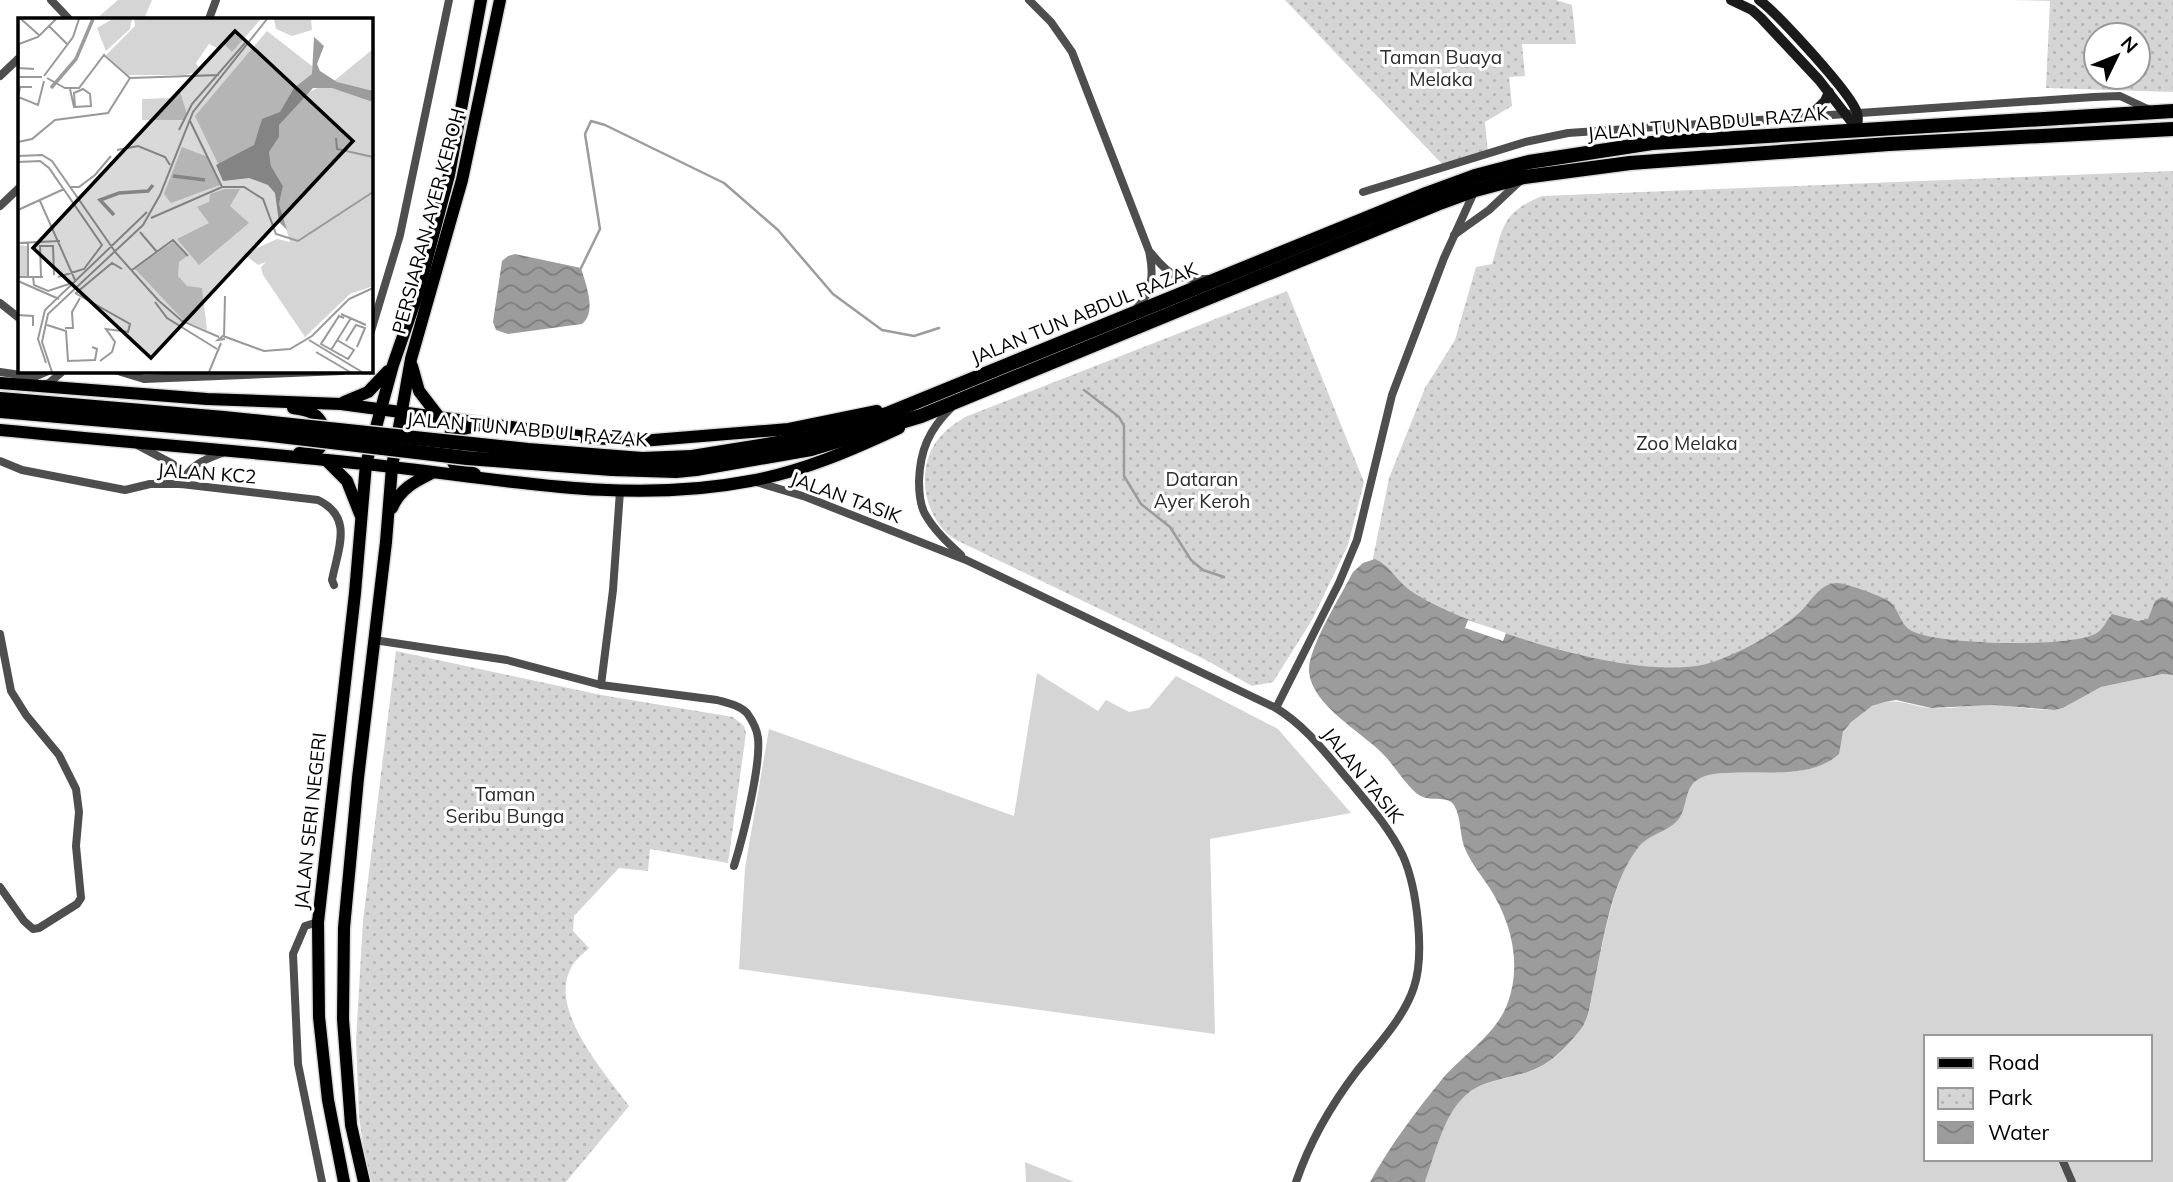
<svg xmlns="http://www.w3.org/2000/svg" width="2173" height="1182" viewBox="0 0 2173 1182" font-family="Mulish,sans-serif">
  <style>
    .grass { fill: #d5d5d5; fill-rule: evenodd }
    .park { fill: url(#park-dots); fill-rule: evenodd }
    .water { fill: url(#water-waves) }
    .pier { fill: #fff }
    .lines { fill: none; stroke-linecap: round; stroke-linejoin: round }
    .stream { stroke: #9c9c9c; stroke-width: 2.5 }
    .primary-casing { stroke: #dbdbdb; stroke-width: 15 }
    .highway-casing { stroke: #dbdbdb; stroke-width: 17 }
    .street { stroke: #4e4e4e; stroke-width: 8 }
    .secondary { stroke: #1b1b1b; stroke-width: 10 }
    .primary { stroke: #000; stroke-width: 12 }
    .highway { stroke: #000; stroke-width: 14 }
    .highway-bridge-casing { stroke: #dbdbdb; stroke-width: 17; stroke-linecap: butt }
    .highway-bridge { stroke: #000; stroke-width: 14 }
    .labels { text-anchor: middle; dominant-baseline: central; stroke-width: 6; stroke-linejoin: round; paint-order: stroke }
    .park-label { font-size: 19px; fill: #2c2c2c; stroke: #fff }
    .street-label { font-size: 19px; fill: #000; stroke: #fff }
    .inset-river { fill: none; stroke: #9c9c9c; stroke-width: 3.5 }
    .inset-road { fill: none; stroke: #999; stroke-width: 2 }
    .view { fill: #000; fill-opacity: 0.15; stroke: #000; stroke-width: 3.5 }
    .inset-edge { fill: none; stroke: #000; stroke-width: 3.5 }
  </style>
  <defs>
    <pattern id="park-dots" width="8" height="8" patternUnits="userSpaceOnUse" patternTransform="scale(1.75)"><rect width="8" height="8" fill="#d5d5d5"/><path d="M2 2h.1M6 6h.1" fill="none" stroke="#b5b5b5" stroke-width="1.8" stroke-linecap="round"/></pattern>
    <pattern id="water-waves" width="16" height="10" patternUnits="userSpaceOnUse" patternTransform="scale(1.75)"><rect width="16" height="10" fill="#9c9c9c"/><path d="M0 5q4-4 8 0t8 0" fill="none" stroke="#7d7d7d"/></pattern>
  </defs>
  <rect width="100%" height="100%" fill="#fff"/>
  <!-- grass -->
  <g class="grass">
    <polygon points="118,0 152,0 144,19 96,19"/>
    <polygon points="1037,673 1098,711 1106,700 1129,712 1149,708 1176,676 1278,729 1351,813 1210,839 1215,1034 739,969 745,868 769,729 1014,816"/>
    <path d="M2163,674L2173,675V1182H1425C1435,1155 1443,1116 1465,1096C1484,1079 1511,1079 1534,1070C1552,1063 1570,1044 1581,1028C1592,1014 1590,1000 1594,983C1603,944 1609,903 1626,866C1631,855 1639,844 1649,837C1658,831 1669,828 1676,821C1687,811 1683,794 1694,783C1714,762 1770,776 1797,771C1809,769 1822,765 1832,759C1843,752 1838,741 1844,731C1852,716 1870,705 1886,702C1902,699 1917,708 1933,708C1952,709 1972,705 1991,705C2013,706 2034,710 2055,710L2063,708L2101,687ZM1926,1037H2150V1159H1926Z"/>
    <polygon points="1025,1162 1074,1182 1026,1182"/>
  </g>
  <!-- park -->
  <g class="park">
    <polygon points="1285,0 1556,0 1572,5 1576,44 1522,44 1525,76 1509,77 1512,106 1485,122 1488,153 1442,164"/>
    <path d="M2011,0H2173V92L2046,88L2050,1ZM2096,35H2138V77H2096Z"/>
    <path d="M2173,171V645L1642,727L1365,598L1389,478L1425,388L1455,340L1476,267L1492,264C1504,225 1502,213 1542,196Z"/>
    <path d="M1287,291L1364,482L1348,545L1312,620L1273,682L1252,686L1206,660L956,540C925,521 915,473 936,442C944,431 954,424 965,417Z"/>
    <path d="M396,651L601,695L733,717L744,726L746,733L728,863L650,849L648,871L619,868L574,916L573,931L589,948C583,954 575,960 571,968C548,1010 605,1073 629,1106L566,1182H372L367,1171L359,1117L356,1041L363,921Z"/>
  </g>
  <!-- water -->
  <g class="water">
    <path d="M515,254L581,268C586,285 597,312 582,324L508,334L496,330L493,322L502,261L508,256Z"/>
    <path d="M1375,559C1389,565 1395,578 1406,587C1411,592 1418,595 1424,599C1483,632 1648,685 1713,662C1742,652 1777,633 1800,612C1811,602 1819,584 1836,583C1843,582 1885,597 1890,602C1900,611 1900,625 1912,631C1938,645 2068,648 2095,634C2103,630 2106,621 2112,614L2138,621L2148,619L2155,601L2162,597L2173,602V675L2163,674L2101,687L2063,708L2055,710L1992,705L1931,708L1896,700L1885,702L1872,706L1851,722L1843,732L1839,754C1810,780 1762,770 1727,773C1716,773 1705,774 1696,781C1683,791 1688,811 1676,822C1664,833 1647,835 1637,849C1611,883 1603,943 1594,984C1590,1001 1591,1014 1581,1029C1569,1044 1552,1063 1533,1070C1511,1079 1483,1079 1465,1096C1443,1116 1435,1155 1425,1182H1370C1390,1145 1417,1110 1443,1078C1464,1054 1497,1034 1508,1002C1522,963 1511,921 1489,887C1481,875 1472,864 1466,851C1459,837 1462,818 1454,805C1447,794 1429,804 1416,793C1403,781 1394,765 1382,753C1360,731 1312,705 1309,672C1307,649 1342,594 1353,572L1363,563Z"/>
  </g>
  <!-- pier -->
  <polygon class="pier" points="1468,620 1506,633 1503,641 1465,628"/>
  <g class="lines">
    <!-- stream -->
    <g class="stream">
      <polyline points="581,268 600,229 585,134 591,121 605,125 724,183 778,230 833,294 882,330 914,336 939,328"/>
      <polyline points="1084,390 1119,417 1124,426 1124,476 1141,504 1170,527 1191,560 1203,570 1224,577"/>
    </g>
    <!-- primary casing -->
    <g class="primary-casing">
      <g id="primary">
        <polyline points="412,366 419,391 439,417"/>
        <polyline points="0,383 207,399 341,404 593,438 641,441 789,429 877,411"/>
        <polyline points="344,402 368,392 388,371"/>
        <path d="M293,408C298,409 305,410 310,412C327,419 331,447 311,453C307,454 303,453 299,453"/>
        <path d="M0,430C121,442 243,451 365,464C493,477 621,506 750,481C801,472 852,450 899,428"/>
        <polyline points="326,460 347,481 360,514"/>
        <polyline points="475,474 454,464 447,448 451,432 476,426"/>
        <path d="M392,508C400,489 414,482 432,473"/>
        <polyline points="344,1182 328,1100 319,1017 318,922 355,593 366,464 393,365 418,293 449,175 481,0"/>
        <polyline points="364,1182 351,1125 343,1019 344,928 358,778 386,542 392,467 411,359 462,180 500,0"/>
      </g>
    </g>
    <!-- highway casing -->
    <g class="highway-casing">
      <g id="highway">
        <polyline points="692,457 809,438 887,414 1426,194 1475,176 1529,162 1652,143 2173,111"/>
        <polyline points="696,469 811,449 921,416 1437,204 1475,190 1524,177 1630,163 1889,144 2173,129"/>
      </g>
    </g>
    <!-- street -->
    <g class="street">
      <polyline points="51,0 69,19"/>
      <path d="M1029,0L1051,22L1072,52L1149,251C1154,274 1153,290 1137,308"/>
      <polyline points="209,19 216,0"/>
      <polyline points="0,76 19,58"/>
      <polyline points="1363,192 1525,142 1568,133 2094,97 2120,96 2152,111"/>
      <polyline points="0,206 19,188"/>
      <polyline points="1454,235 1489,210 1522,179"/>
      <path d="M1151,253C1171,278 1177,279 1208,279"/>
      <polyline points="0,303 19,318"/>
      <polyline points="371,331 400,235 449,0"/>
      <polyline points="118,371 144,379 342,371"/>
      <polyline points="0,372 34,377 48,371"/>
      <polyline points="42,385 49,383 63,371"/>
      <path d="M951,408C929,430 920,450 919,481C919,492 920,505 925,514C934,530 948,543 961,555"/>
      <polyline points="139,446 173,464 181,484"/>
      <path d="M0,461L22,470L125,490L150,484H181L318,500C354,517 338,549 332,580L334,585"/>
      <path d="M756,482L806,497L966,560L1276,708C1307,727 1327,755 1351,783C1370,806 1390,829 1403,856C1417,888 1425,954 1414,987C1404,1018 1377,1046 1357,1071C1331,1105 1310,1141 1296,1182"/>
      <path d="M181,484C190,465 203,460 222,453"/>
      <polyline points="0,634 11,691 26,715 59,755 76,789 79,812 76,846 81,898 77,904 39,928 33,929 24,921 0,887"/>
      <path d="M374,640L507,660L601,685L717,700C728,703 739,705 747,713C752,720 757,729 758,738C761,766 743,837 734,866"/>
      <polyline points="601,685 613,590 620,491"/>
      <polyline points="1276,708 1339,583 1357,540 1392,395 1444,258 1475,190"/>
      <polyline points="318,922 305,926 293,954 298,1064 322,1182"/>
      <polyline points="2062,1159 2072,1182"/>
    </g>
    <!-- secondary -->
    <g class="secondary">
      <polyline points="1731,0 1752,10 1761,18 1819,80 1857,129"/>
      <path d="M1759,0C1776,12 1853,95 1857,113C1859,117 1857,125 1857,129"/>
      <polyline points="1811,115 1825,101 1829,92"/>
    </g>
    <!-- primary -->
    <use href="#primary" class="primary"/>
    <!-- highway -->
    <use href="#highway" class="highway"/>
    <!-- highway-bridge casing -->
    <g class="highway-bridge-casing">
      <g id="highway-bridge">
        <polyline points="0,399 224,418 528,450 642,459 692,457"/>
        <polyline points="0,411 254,433 467,458 612,469 676,471 696,469"/>
      </g>
    </g>
    <!-- highway-bridge -->
    <use href="#highway-bridge" class="highway-bridge"/>
  </g>
  <g class="labels">
    <!-- park labels -->
    <g class="park-label">
      <text x="1441" y="57">Taman Buaya<tspan x="1441" dy="22">Melaka</tspan></text>
      <text x="1687" y="443">Zoo Melaka</text>
      <text x="1202" y="479">Dataran<tspan x="1202" dy="22">Ayer Keroh</tspan></text>
      <text x="505" y="794">Taman<tspan x="505" dy="22">Seribu Bunga</tspan></text>
    </g>
    <!-- street labels -->
    <g class="street-label">
      <text transform="translate(1708 123) rotate(-5)">JALAN TUN ABDUL RAZAK</text>
      <text transform="translate(428 221) rotate(-75)">PERSIARAN AYER KEROH</text>
      <text transform="translate(1084 313) rotate(-22)">JALAN TUN ABDUL RAZAK</text>
      <text transform="translate(527 429) rotate(5)">JALAN TUN ABDUL RAZAK</text>
      <text transform="translate(207 473) rotate(4)">JALAN KC2</text>
      <text transform="translate(846 497) rotate(20)">JALAN TASIK</text>
      <text transform="translate(1363 775) rotate(51)">JALAN TASIK</text>
      <text transform="translate(310 821) rotate(-84)">JALAN SERI NEGERI</text>
    </g>
  </g>
  <!-- overview -->
  <g transform="translate(18 18)">
    <rect width="355" height="355" fill="#fff"/>
    <path d="M355,31V268L332,276L287,319L245,257L243,249L248,244L240,247L226,236L259,221L272,224L261,186L265,168L253,148L251,134L261,119V107L284,77L316,63ZM207,171H222L212,188L231,205L181,247L159,221L191,205L179,189L191,184L192,176ZM0,227L9,228V258H0Z" fill="#d5d5d5"/>
    <path d="M114,1L112,11L88,33L79,10L93,2ZM116,1H243L214,34L206,26L201,31L191,26L178,45L182,53L168,57H110L88,37L117,8ZM256,1H293L294,12L274,18L258,11ZM249,13L299,52L241,134L202,150L177,98ZM162,74L169,96L166,102H124V81L152,80ZM164,129L190,139L202,167L153,185L146,176ZM155,224L169,238L161,244L160,258L169,268L184,270L189,312L166,303L117,251Z" fill="#d5d5d5"/>
    <path d="M296,19L306,28L299,46L302,53L319,64L355,73V84L314,70H295L261,107V119L251,134L253,148L265,168L261,186L269,212L261,204L257,175L250,167L231,160L205,163L198,147L236,127L244,101L262,94L276,70L294,56Z" fill="#9c9c9c"/>
    <path class="inset-river" d="M33,70L58,41L75,1M155,158L187,162M96,197L82,182L101,175L130,173L135,167"/>
    <path class="inset-road" d="M3,1L22,18M31,8L50,27M16,51L1,50V26L20,19L38,1M26,58L55,19L61,1M0,59H24M29,60L47,70H61L86,37L112,60M14,69H2L0,79L20,87L26,63M52,71L56,89H57L73,88L72,76L65,71L56,75L57,89M172,103L204,169M161,112L174,86L227,25M318,120L319,131L355,139M0,124L14,121L37,102L90,95L112,60L201,57M99,132L120,128L147,139L152,147M0,138L24,137L34,143L98,235L140,282L164,303L201,319M0,144L22,143L31,150L84,227L66,251L40,259M53,169H61L77,157L93,138M22,183L57,262M0,192L46,171M133,200L204,169H226L245,181L258,216L280,223L355,174M122,214L139,234M0,225L42,223M22,227L23,259M22,228H35L36,257M114,252L155,222L170,238M0,259H25M10,259V225M15,259L16,267L30,273L51,266M0,263L41,281M57,275L112,306L110,314L88,311L97,324L94,334L82,343M58,275L94,245L104,251M137,284L149,300L199,331M323,296L348,307M0,297L15,298V308M29,307L48,313L50,343L77,342L79,331L74,329M47,310H55L54,294L62,280M206,319L207,278M207,321L200,322L205,318L246,333L272,331L294,318L331,281L355,270M291,322L344,354M319,322L336,332L330,341L303,326L321,298L326,300M328,323L338,307L347,310L339,329M313,332L333,300M298,334L332,354M28,345L20,321L27,292L129,194M34,354L24,324L30,296L125,207L142,177L175,94L249,1M191,354L203,325"/>
    <path class="view" d="M217,13L335,123L133,340L15,230Z"/>
    <rect width="355" height="355" class="inset-edge"/>
  </g>
  <!-- legend -->
  <rect x="1924" y="1035" width="228" height="126" fill="#ffffff" stroke="#999999" stroke-width="2"/>
  <rect x="1938" y="1058" width="35" height="10" fill="#000000" stroke="#999999" stroke-width="2"/>
  <text x="1988" y="1070" font-size="21" fill="#000000">Road</text>
  <rect x="1938" y="1088" width="35" height="21" fill="url(#park-dots)" stroke="#999999" stroke-width="2"/>
  <text x="1988" y="1105" font-size="21" fill="#000000">Park</text>
  <rect x="1938" y="1122" width="35" height="21" fill="url(#water-waves)" stroke="#999999" stroke-width="2"/>
  <text x="1988" y="1140" font-size="21" fill="#000000">Water</text>
  <!-- north arrow -->
  <g transform="translate(2117 56) rotate(47)"><circle r="33" fill="#ffffff" stroke="#999999" stroke-width="2"/>
  <path d="M0-5L12 26L0 18L-12 26Z" fill="#000000"/>
  <text y="-10" font-size="19" font-weight="bold" text-anchor="middle" fill="#000000">N</text>
  </g>
</svg>
